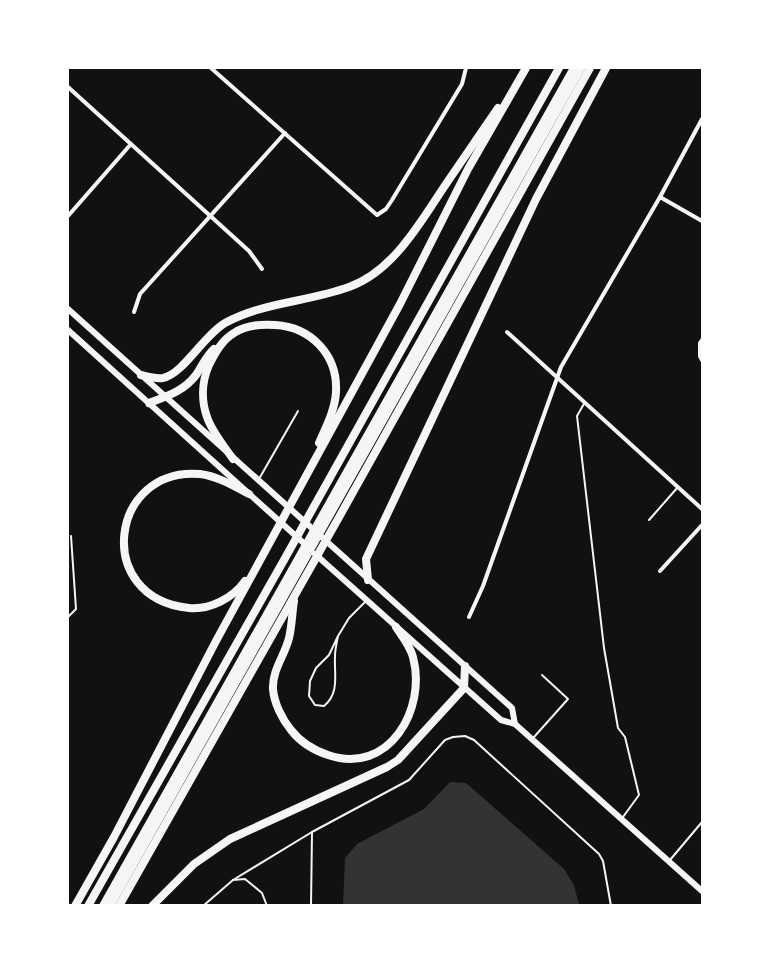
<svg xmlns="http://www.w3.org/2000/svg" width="770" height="973" viewBox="0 0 770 973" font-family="'Archivo Narrow',sans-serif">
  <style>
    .water { fill: #333 }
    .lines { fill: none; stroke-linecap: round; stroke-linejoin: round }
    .service { stroke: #f5f5f5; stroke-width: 2 }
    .minor { stroke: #f5f5f5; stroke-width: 4 }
    .primary { stroke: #f5f5f5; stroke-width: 6 }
    .motorway { stroke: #f5f5f5; stroke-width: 8 }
  </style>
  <rect width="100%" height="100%" fill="#111"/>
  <!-- water -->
  <polygon class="water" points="450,782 466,783 564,869 574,885 579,905 343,905 345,858 357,844 424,809"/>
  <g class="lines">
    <!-- service -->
    <g class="service">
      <polyline points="585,402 577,416 604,648 618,728 625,737 639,795 623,817"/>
      <polyline points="259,479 298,411"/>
      <polyline points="649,520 678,487"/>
      <polyline points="68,617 76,609 71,536"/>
      <path d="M338,636C337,642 335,649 335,656C334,674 340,693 324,706L315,705L309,696L310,681L316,668L329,655L338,636L349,618L365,602"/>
      <polyline points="534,737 568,699 542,675"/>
      <polyline points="670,860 702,822"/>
      <polyline points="233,880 312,832"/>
      <polyline points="203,906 233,880 245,879 262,893 267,906"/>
      <polyline points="311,906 312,832 409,780 445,740 453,737 465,736 474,740 599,854 603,861 611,906"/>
    </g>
    <!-- minor -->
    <g class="minor">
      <polyline points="211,68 377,215 386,209 392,200 462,84 466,68"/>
      <polyline points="68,87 249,251 262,269"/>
      <polyline points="660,197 702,221"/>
      <polyline points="68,216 131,144"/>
      <polyline points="134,312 140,294 285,133"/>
      <polyline points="507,332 702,509"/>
      <polyline points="702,340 700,343 700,356 702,360"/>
      <polyline points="660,571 702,525"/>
      <polyline points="469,617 483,586 561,367 660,197 702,119"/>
    </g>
    <!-- primary -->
    <g class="primary">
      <polyline points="68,309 512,708 515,724"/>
      <polyline points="68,330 308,547"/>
      <polyline points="315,554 501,720 515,724 702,891"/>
    </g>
    <!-- motorway -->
    <g class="motorway">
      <path d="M141,375C149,377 156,379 163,378C183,374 204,335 225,323C263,302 308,302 349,287C394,271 421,221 446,184C463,159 480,134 498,108"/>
      <path d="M149,403C167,396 184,391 196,375C202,366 206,356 214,349"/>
      <path d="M233,459C224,446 212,432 207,417C201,400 202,381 209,365C215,353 222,340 234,333C246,325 261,324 275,325C311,327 338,355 336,392C335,410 326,427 319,443"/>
      <polyline points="368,580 366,559 536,199 606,68"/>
      <path d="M245,581C233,598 210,610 189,608C92,598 110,466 200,474C217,476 234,486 249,494"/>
      <path d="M294,601C292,613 292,626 289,638C285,655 272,670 273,689C274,703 282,719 291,730C301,743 313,750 328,755C389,776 427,709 413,657C410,646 402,636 396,627"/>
      <polyline points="75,906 114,837 216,641 400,304 468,169 526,68"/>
      <polyline points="88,906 284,560 559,68"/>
      <polyline points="103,906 574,68"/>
      <polyline points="110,906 581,68"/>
      <polyline points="119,906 338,519 590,68"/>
      <polyline points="152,906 194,864 230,839 387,767 398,760 464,688 465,666"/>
    </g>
  </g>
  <!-- border -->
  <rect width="770" height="973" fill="none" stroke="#ffffff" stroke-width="138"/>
</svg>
